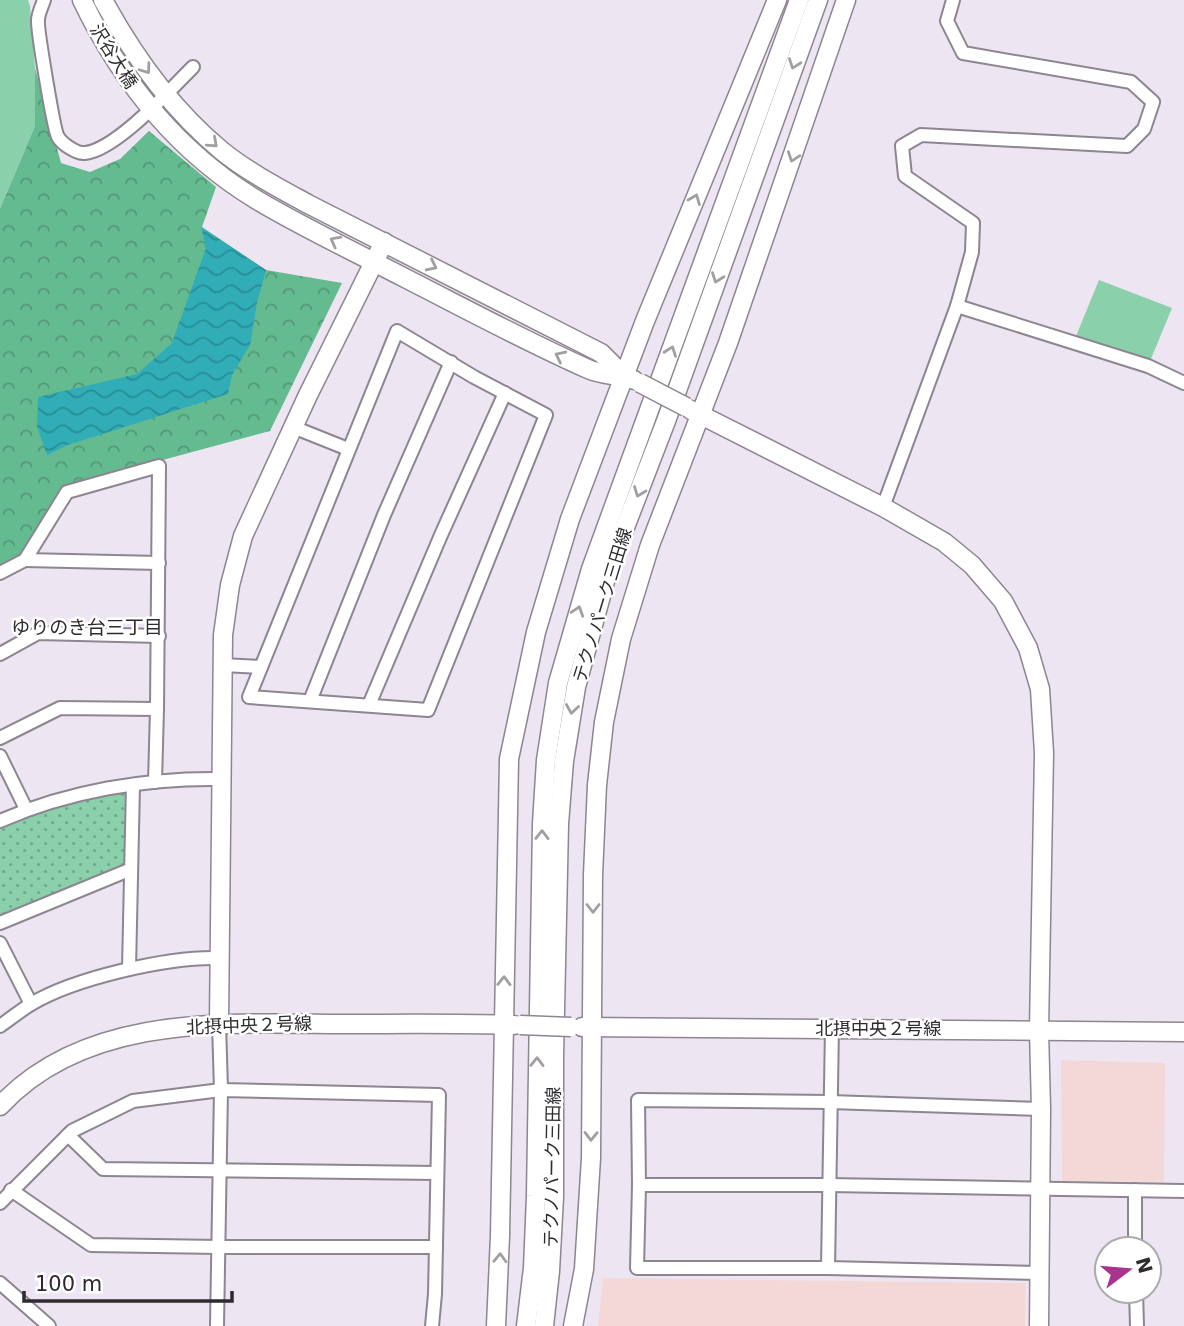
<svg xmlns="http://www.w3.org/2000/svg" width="1184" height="1326" viewBox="0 0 1184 1326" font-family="'DejaVu Sans','Noto Sans JP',sans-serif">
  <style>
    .education { fill: #f3d8d7 }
    .grass { fill: #89d0ab }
    .forest { fill: url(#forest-crowns) }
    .park { fill: url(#park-dots) }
    .water { fill: url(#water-waves) }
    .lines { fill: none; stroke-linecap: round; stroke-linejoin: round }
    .street-casing { stroke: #8d8590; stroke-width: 16 }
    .secondary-casing { stroke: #8d8590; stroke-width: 21 }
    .street { stroke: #fff; stroke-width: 12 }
    .secondary { stroke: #fff; stroke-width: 18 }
    .secondary-bridge-casing { stroke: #8d8590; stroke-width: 21; stroke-linecap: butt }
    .secondary-bridge { stroke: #fff; stroke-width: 18 }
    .oneway { stroke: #a19fa1 }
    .labels { text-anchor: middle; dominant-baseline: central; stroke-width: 5; stroke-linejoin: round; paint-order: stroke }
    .street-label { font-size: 18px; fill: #2e2a2f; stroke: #fff }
    .neighbourhood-label { font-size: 19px; fill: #2e2a2f; stroke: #fff }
  </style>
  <defs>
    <pattern id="forest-crowns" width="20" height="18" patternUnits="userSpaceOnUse" patternTransform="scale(1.75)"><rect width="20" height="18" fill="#64bb90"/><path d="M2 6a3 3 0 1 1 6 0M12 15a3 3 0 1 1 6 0" fill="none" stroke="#539876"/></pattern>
    <pattern id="park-dots" width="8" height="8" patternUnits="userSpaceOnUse" patternTransform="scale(1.75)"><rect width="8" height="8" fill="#89d0ab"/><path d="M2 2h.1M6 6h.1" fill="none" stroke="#70a98c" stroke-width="1.8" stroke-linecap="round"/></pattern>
    <pattern id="water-waves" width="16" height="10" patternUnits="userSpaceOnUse" patternTransform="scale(1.75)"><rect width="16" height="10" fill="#30adb7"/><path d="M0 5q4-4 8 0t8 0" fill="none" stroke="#298d95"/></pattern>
  </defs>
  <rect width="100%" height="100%" fill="#eee5f2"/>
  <!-- education -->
  <g class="education">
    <polygon points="1061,1060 1165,1063 1164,1182 1062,1181"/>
    <polygon points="603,1278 1026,1283 1025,1326 598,1326"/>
  </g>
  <!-- grass -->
  <g class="grass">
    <polygon points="0,0 28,0 30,6 35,68 35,126 0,209"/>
    <polygon points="1099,280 1172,308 1148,366 1074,341"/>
  </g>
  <!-- forest -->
  <polygon class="forest" points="35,68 61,163 90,172 120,159 149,131 216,187 202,227 266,270 342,283 270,431 63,487 21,554 0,565 0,209 35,126"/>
  <!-- park -->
  <polygon class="park" points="133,785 129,870 0,923 0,821"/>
  <!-- water -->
  <polygon class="water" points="201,227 266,270 257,303 250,345 232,375 228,394 68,445 47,455 37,427 38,397 137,374 172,343 206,248"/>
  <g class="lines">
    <!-- street casing -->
    <g class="street-casing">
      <g id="street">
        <path d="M44,0C42,6 38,14 38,20C37,29 54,131 58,137C62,144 77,154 85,153C116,150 171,89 193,67"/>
        <polyline points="957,306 1148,366 1184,383"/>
        <polygon points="397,331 474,377 546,415 428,710 249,697"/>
        <polyline points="293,427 348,449"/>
        <polyline points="883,507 957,306 972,252 973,223 905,176 902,146 921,135 1127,146 1144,129 1153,102 1131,82 963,53 947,21 953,0"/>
        <polyline points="25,560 159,563"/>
        <polyline points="0,573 25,560 67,492 159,466 157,709 60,708 0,738"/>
        <polyline points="0,654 38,633 159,636"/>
        <polyline points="223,665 261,667"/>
        <polyline points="310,701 384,515 451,362"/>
        <polyline points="369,705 441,535 505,393"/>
        <polyline points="0,756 26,809"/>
        <polyline points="155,782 157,709"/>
        <path d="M0,821C68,791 146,778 220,779"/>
        <polyline points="0,923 129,870"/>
        <polyline points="0,943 31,1004"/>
        <polyline points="129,969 133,785"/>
        <path d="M0,1026C10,1019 20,1011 31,1004C75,978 166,957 218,958"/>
        <polyline points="1041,1109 830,1102 638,1100 639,1185 829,1185 1184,1191"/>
        <polyline points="68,1135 103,1169 437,1173"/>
        <polyline points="639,1185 637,1268 828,1268 1040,1273"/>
        <polyline points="11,1190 91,1245 219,1247 436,1247"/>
        <polyline points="1135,1190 1135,1249"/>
        <polyline points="0,1203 72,1131 133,1101 221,1090 439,1095 435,1294 432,1326"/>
        <polyline points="828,1268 832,1027"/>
        <polyline points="0,1283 49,1326"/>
        <polyline points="1136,1291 1137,1326"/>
        <polyline points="217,1326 221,1090 219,1023"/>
      </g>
    </g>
    <!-- secondary casing -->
    <g class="secondary-casing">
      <g id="secondary">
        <path d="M82,0C122,83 178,152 257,200C304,228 355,252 403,277C464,308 525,341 588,369C603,376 619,374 634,380"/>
        <path d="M103,0C134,57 171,109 222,151C248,172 279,188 308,204L601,353L624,376"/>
        <polyline points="691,410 883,507 944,542 972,565 1003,601 1028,648 1040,689 1044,753 1039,1030 1041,1109 1039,1326"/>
        <polyline points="219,1023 223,635 230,585 243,536 308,395 384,242"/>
        <polyline points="582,1027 1184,1032"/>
        <path d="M0,1106C85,1014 224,1023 339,1024C397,1024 456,1023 514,1025"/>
        <polyline points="496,1326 500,1236 509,759 536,632 570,519 645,321 777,0"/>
        <polyline points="526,1326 533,1268 536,1196 542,824 546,760 558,683 591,569 799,0"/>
        <polyline points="544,1326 550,1271 554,1197 554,1057 559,824 564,761 576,687 607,574 666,421 818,0"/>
        <polyline points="573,1326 584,1269 591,1158 593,875 597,785 604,722 621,639 650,545 728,343 846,0"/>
      </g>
    </g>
    <!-- street -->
    <use href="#street" class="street"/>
    <!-- secondary -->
    <use href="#secondary" class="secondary"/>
    <!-- secondary-bridge casing -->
    <g class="secondary-bridge-casing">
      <g id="secondary-bridge">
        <polyline points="640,383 686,407"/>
        <polyline points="520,1025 571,1027"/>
      </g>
    </g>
    <!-- secondary-bridge -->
    <use href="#secondary-bridge" class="secondary-bridge"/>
  </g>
  <!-- one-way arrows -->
  <defs><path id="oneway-chevron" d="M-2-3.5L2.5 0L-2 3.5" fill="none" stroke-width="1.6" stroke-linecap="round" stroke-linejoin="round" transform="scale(1.75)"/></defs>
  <g class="oneway">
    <use href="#oneway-chevron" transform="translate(794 64) rotate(110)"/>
    <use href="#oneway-chevron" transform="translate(146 69) rotate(54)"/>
    <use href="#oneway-chevron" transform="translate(213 143) rotate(42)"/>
    <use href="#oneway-chevron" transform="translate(793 157) rotate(109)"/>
    <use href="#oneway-chevron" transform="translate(695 199) rotate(-68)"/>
    <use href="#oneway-chevron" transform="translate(335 241) rotate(-152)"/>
    <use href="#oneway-chevron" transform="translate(432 266) rotate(26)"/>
    <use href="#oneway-chevron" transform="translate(717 278) rotate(110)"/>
    <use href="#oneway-chevron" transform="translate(671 351) rotate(-70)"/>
    <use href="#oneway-chevron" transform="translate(560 356) rotate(-154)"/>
    <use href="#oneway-chevron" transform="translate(639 492) rotate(111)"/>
    <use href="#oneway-chevron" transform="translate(578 611) rotate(-72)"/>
    <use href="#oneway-chevron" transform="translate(572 709) rotate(99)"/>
    <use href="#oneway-chevron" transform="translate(542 835) rotate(-89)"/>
    <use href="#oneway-chevron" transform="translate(593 908) rotate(90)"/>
    <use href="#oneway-chevron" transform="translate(504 981) rotate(-89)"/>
    <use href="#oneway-chevron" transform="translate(537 1062) rotate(-89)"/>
    <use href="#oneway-chevron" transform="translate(591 1136) rotate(91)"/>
    <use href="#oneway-chevron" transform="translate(500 1258) rotate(-88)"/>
  </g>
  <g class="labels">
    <!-- street labels -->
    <g class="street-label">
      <text transform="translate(114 56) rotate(58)">沢谷大橋</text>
      <text transform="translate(602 605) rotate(-73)">テクノパーク三田線</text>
      <text transform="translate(249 1025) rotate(-2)">北摂中央２号線</text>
      <text x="878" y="1028">北摂中央２号線</text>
      <text transform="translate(552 1167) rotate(-89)">テクノパーク三田線</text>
    </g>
    <!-- neighbourhood labels -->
    <g class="neighbourhood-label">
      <text x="87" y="627">ゆりのき台三丁目</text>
    </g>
  </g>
  <!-- north arrow -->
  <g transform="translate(1128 1270) rotate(74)"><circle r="33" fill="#ffffff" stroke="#abaaac" stroke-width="2"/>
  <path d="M0-5L12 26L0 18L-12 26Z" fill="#a8348e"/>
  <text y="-10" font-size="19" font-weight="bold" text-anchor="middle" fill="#2e2a2f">N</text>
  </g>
  <!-- scale -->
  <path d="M24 1291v10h208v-10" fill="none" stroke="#2e2a2f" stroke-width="3.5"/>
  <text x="35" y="1291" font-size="21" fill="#2e2a2f" stroke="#ffffff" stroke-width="5" paint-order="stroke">100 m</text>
</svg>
